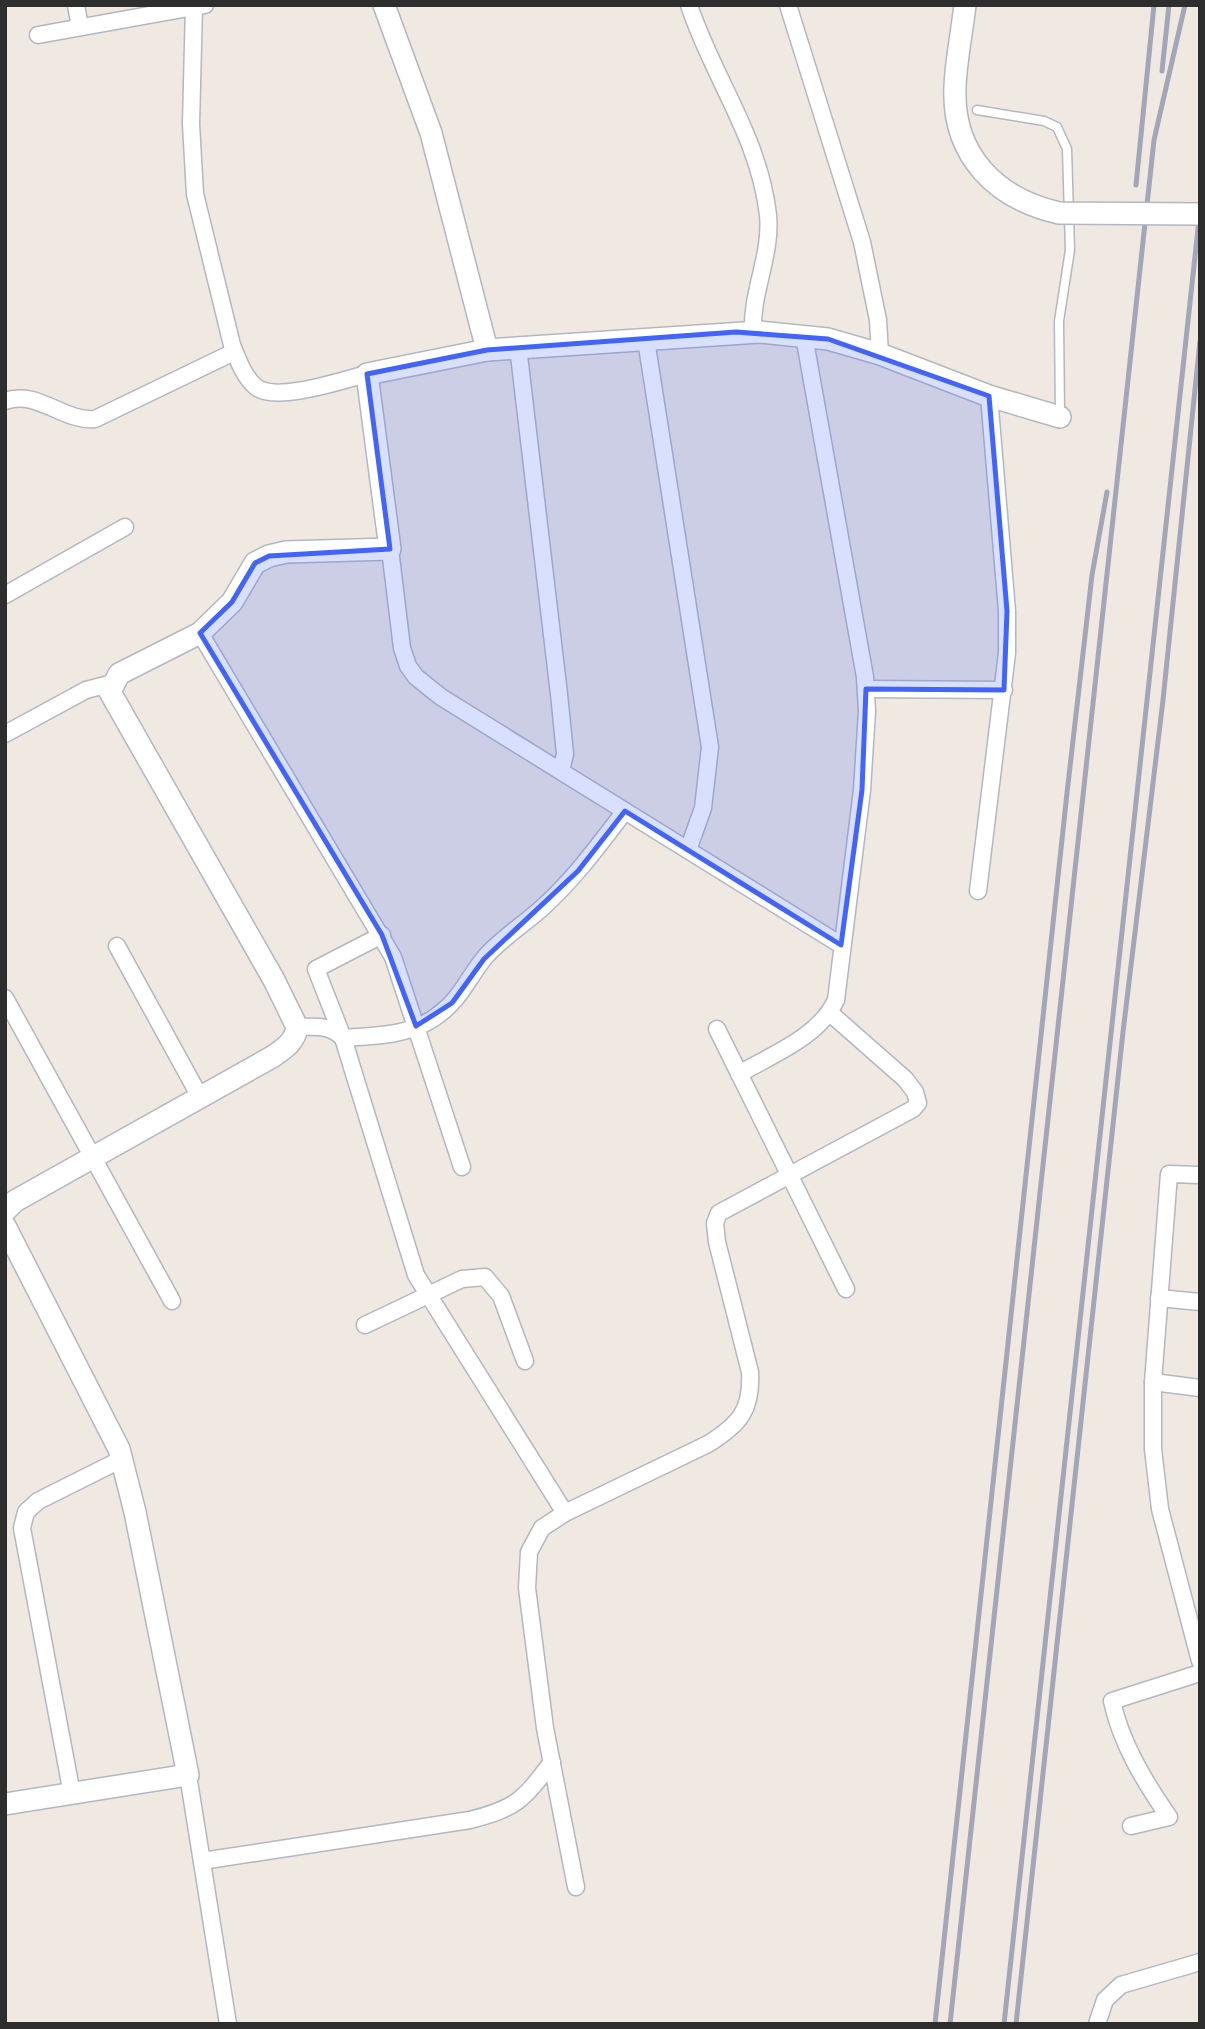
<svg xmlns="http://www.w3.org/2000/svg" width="1205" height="2029" viewBox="0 0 1205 2029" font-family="Figtree,sans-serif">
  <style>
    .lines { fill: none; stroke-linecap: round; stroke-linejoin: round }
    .lane-casing { stroke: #b4b7c1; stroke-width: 11 }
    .street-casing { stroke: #b4b7c1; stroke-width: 19 }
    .secondary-casing { stroke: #b4b7c1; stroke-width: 24 }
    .lane { stroke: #fff; stroke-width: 8 }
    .street { stroke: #fff; stroke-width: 16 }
    .secondary { stroke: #fff; stroke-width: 21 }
    .rail { stroke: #a3a6b8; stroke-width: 5 }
    .secondary-bridge-casing { stroke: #b4b7c1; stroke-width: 24; stroke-linecap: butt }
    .secondary-bridge { stroke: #fff; stroke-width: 21 }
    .marked { fill: #4264fb; fill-opacity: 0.2; stroke: #4264fb; stroke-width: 5; stroke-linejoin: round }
  </style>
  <rect width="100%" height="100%" fill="#efe9e1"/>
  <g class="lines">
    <!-- lane casing -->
    <g class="lane-casing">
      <polyline id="lane" points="977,110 1044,121 1057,127 1067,149 1070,250 1059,321 1060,414"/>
    </g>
    <!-- street casing -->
    <g class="street-casing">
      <g id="street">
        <polyline points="76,5 80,27"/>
        <path d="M194,5L191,124L195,194L232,345C238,360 244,377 256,387C276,403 343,380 367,374"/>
        <path d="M689,5C713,78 759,136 768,215C772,255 751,292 753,332"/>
        <polyline points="788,5 862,242 878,320 880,354"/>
        <polyline points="38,35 205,5"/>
        <polyline points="646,340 710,747 703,808 688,850"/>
        <polyline points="518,347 559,694 565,754 561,771"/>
        <path d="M5,401C37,389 63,422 95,419L234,352"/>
        <polyline points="390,549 402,648 408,666 416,677 441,697 841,945"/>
        <polyline points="5,595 125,527"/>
        <polyline points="200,633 393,957 462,1167"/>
        <polyline points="866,689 1004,690"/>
        <polyline points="5,734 86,690 113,683"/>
        <polyline points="978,891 1007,653 1007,611 989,396"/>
        <polyline points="382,935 316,969 343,1038 416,1275 565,1513"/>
        <polyline points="117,946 200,1097"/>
        <polyline points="5,998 172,1301"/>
        <path d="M297,1027C314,1027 330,1024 343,1038C372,1036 405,1036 431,1020C462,1000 465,981 486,956C503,937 523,925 542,908C574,879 599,845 625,811"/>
        <polyline points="717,1029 846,1289"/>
        <path d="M739,1074C773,1054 819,1037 836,1000L862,790L867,711L865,677L804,336"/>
        <polyline points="1200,1175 1169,1174 1153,1382 1153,1449 1160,1509 1200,1661"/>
        <polyline points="1159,1298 1200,1302"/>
        <polyline points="365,1325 462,1279 485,1277 501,1296 525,1361"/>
        <polyline points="1153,1382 1200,1388"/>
        <polyline points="188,1775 228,2024"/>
        <polyline points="72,1794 22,1528 26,1512 38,1501 122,1459"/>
        <path d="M1131,1826L1169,1817C1144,1781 1121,1743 1112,1701L1200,1673"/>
        <path d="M202,1861L470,1820C517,1808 523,1800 552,1762"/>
        <path d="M576,1887L545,1728L527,1588L529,1552L542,1528L565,1513L708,1444C740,1424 752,1410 750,1372L717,1242L715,1223L719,1213L913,1109L918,1103L915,1092L905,1079L830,1013"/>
        <polyline points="1097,2024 1105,2000 1121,1985 1200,1962"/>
      </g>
    </g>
    <!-- secondary casing -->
    <g class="secondary-casing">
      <g id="secondary">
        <polyline points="384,5 431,133 487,350"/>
        <path d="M5,1211L15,1201L272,1057C284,1049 295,1042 297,1027L274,980L110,692L119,674L200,633L232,602L255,563L269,556L286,552L390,549L367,374L487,350L759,332L828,339L880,354L989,396L1060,417"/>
        <polyline points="5,1226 119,1449 135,1512 188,1775 5,1804"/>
      </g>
    </g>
    <!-- lane -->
    <use href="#lane" class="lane"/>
    <!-- street -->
    <use href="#street" class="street"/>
    <!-- secondary -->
    <use href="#secondary" class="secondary"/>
    <!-- rail -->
    <g class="rail">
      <polyline points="1162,71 1169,5"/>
      <polyline points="1136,185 1154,5"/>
      <polyline points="935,2024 1067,793 1092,575 1107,492"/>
      <polyline points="950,2024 1154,140 1185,5"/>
      <polyline points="1004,2024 1200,210"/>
      <polyline points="1016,2024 1123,1032 1163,700 1200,341"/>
    </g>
    <!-- secondary-bridge casing -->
    <g class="secondary-bridge-casing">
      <path id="secondary-bridge" d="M965,5C962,32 956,60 955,87C952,155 996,199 1059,213L1200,214"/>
    </g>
    <!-- secondary-bridge -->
    <use href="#secondary-bridge" class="secondary-bridge"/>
  </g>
  <!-- marked area -->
  <path class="marked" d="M736,332L828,339L989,396L1007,611L1004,690L866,689L862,790L841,945L625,811L578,871L484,959L452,1003L416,1026L382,935L200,633L232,602L255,563L269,556L390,549L367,374L487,350Z"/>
  <!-- border -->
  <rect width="1205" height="2029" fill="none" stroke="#2e2e2e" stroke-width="14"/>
</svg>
